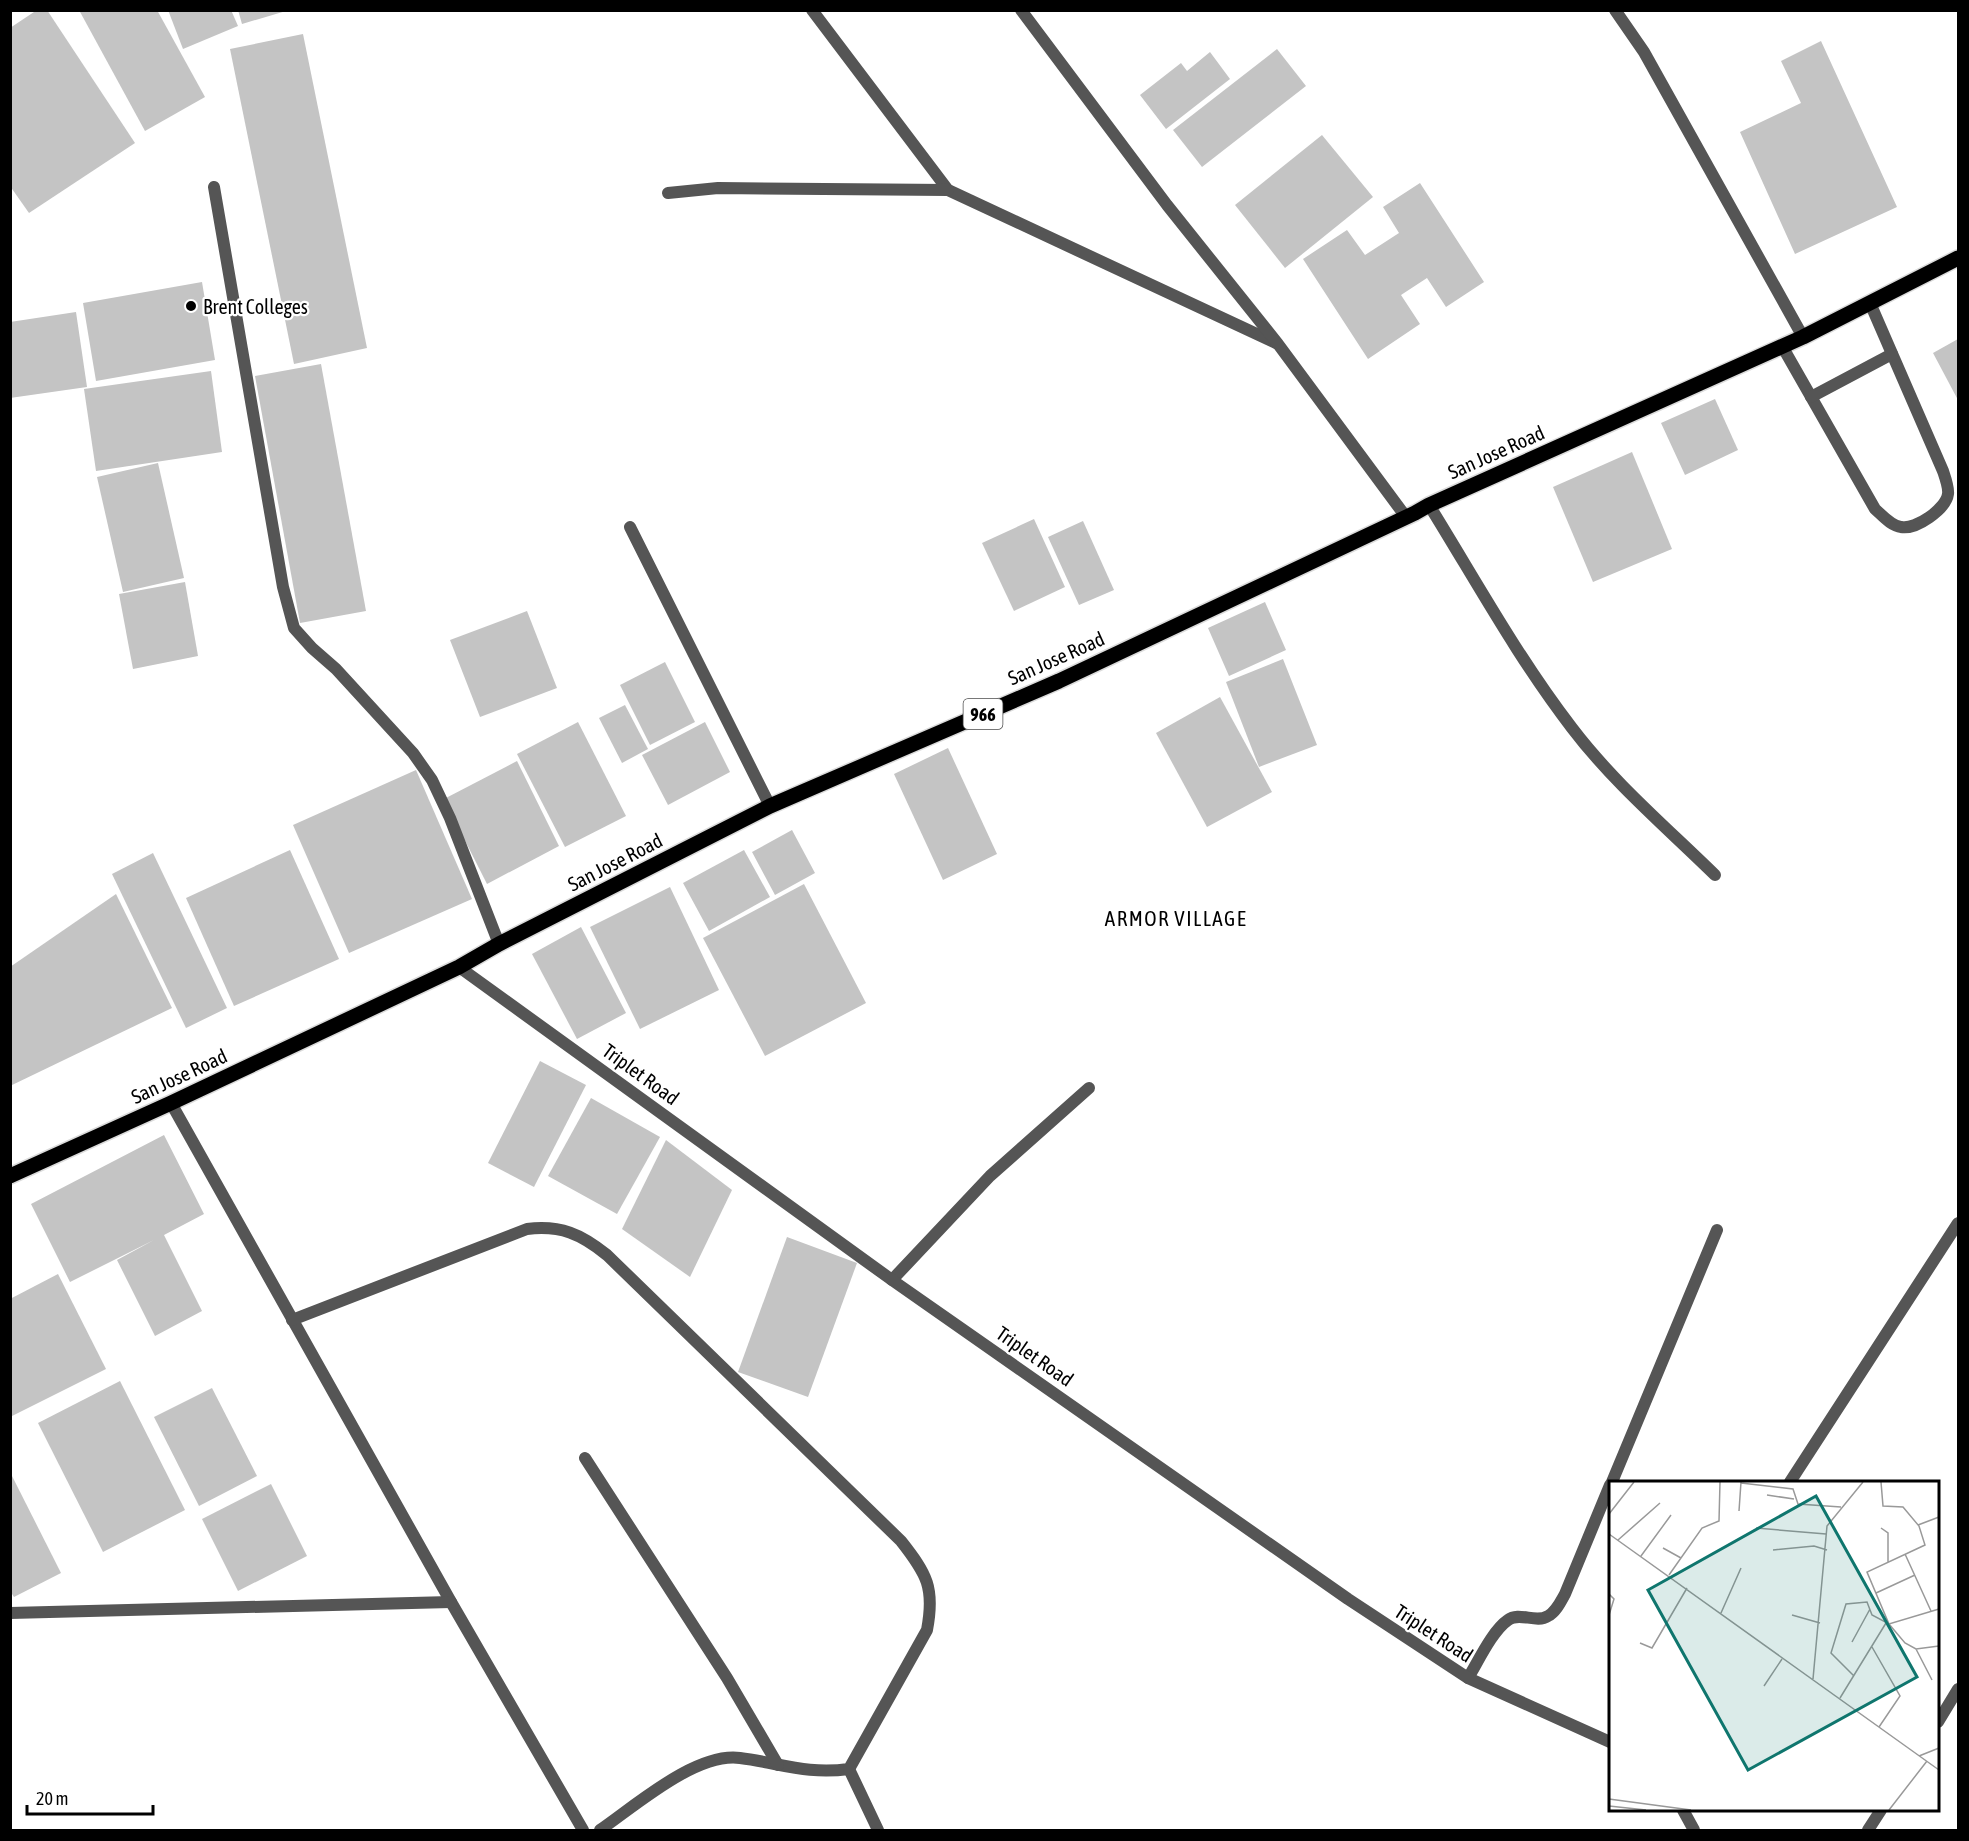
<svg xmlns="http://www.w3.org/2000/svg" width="1969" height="1841" viewBox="0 0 1969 1841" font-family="'Asap Condensed',sans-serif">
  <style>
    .building { fill: #c4c4c4 }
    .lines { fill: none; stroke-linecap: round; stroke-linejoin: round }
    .primary-casing { stroke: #dbdbdb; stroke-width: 18 }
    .service { stroke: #555; stroke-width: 12 }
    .minor { stroke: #555; stroke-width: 12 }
    .tertiary { stroke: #555; stroke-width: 12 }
    .primary { stroke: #000; stroke-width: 15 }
    .poi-dot { fill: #000; stroke: #fff; stroke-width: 2 }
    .labels { text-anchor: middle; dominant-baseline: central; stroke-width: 4.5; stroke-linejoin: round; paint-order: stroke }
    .shield { fill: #fff; stroke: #4c4c4c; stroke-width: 1.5 }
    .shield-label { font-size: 18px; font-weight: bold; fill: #000 }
    .poi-label { font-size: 20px; fill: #000; stroke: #fff; text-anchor: start }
    .street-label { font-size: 20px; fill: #000; stroke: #fff }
    .neighbourhood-label { font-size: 21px; letter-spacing: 1.5px; fill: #000; stroke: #fff }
    .inset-road { fill: none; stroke: #999; stroke-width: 1.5 }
    .view { fill: #0f766e; fill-opacity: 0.15; stroke: #0f766e; stroke-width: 3 }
    .inset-edge { fill: none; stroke: #000; stroke-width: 3 }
  </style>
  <rect width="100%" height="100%" fill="#fff"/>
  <!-- building -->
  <g class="building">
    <polygon points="37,10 47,10 135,143 29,213 10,186 10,28"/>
    <polygon points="79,10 157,10 205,97 145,131"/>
    <polygon points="168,10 231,10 238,26 183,49"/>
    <polygon points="238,10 286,10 286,11 242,24"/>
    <polygon points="303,34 367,348 294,364 230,49"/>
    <polygon points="1821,41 1897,207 1795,254 1740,132 1801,103 1781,61"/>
    <polygon points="1277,49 1306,86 1202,167 1173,130"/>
    <polygon points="1210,52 1230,79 1166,129 1140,95 1181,63 1187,71"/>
    <polygon points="1322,135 1373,197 1285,268 1235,205"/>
    <polygon points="1420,183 1484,282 1446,307 1427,278 1401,295 1420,324 1368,359 1303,259 1347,230 1365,255 1399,233 1383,207"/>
    <polygon points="202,282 215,360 96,381 83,303"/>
    <polygon points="76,312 87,387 10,398 10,322"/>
    <polygon points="1958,339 1958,400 1933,353"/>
    <polygon points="321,364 366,611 300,623 255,376"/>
    <polygon points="211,371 222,452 96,471 84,389"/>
    <polygon points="1715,399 1738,450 1685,475 1661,423"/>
    <polygon points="1632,452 1672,549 1593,582 1553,487"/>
    <polygon points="158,463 184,578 123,592 97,477"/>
    <polygon points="1034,519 1065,587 1014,611 982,543"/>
    <polygon points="1083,521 1114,590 1079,605 1048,537"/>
    <polygon points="185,582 198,656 133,669 119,594"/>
    <polygon points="1265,602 1286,650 1229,676 1208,628"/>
    <polygon points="527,611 557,688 480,717 450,640"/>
    <polygon points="1283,659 1317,745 1259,767 1226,682"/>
    <polygon points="665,662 695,722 650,745 620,685"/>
    <polygon points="1220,697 1272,792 1207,827 1156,733"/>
    <polygon points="625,705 648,749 622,763 599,718"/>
    <polygon points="578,722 626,816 565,847 517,754"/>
    <polygon points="705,722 730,772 668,805 642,755"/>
    <polygon points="948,748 997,854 943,880 894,774"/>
    <polygon points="517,761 559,846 487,884 444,799"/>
    <polygon points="416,770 472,899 349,953 293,825"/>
    <polygon points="792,830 815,873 775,895 752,852"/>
    <polygon points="290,850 339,959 234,1006 186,898"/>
    <polygon points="744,850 770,897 709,931 683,883"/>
    <polygon points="153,853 227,1008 186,1028 112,874"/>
    <polygon points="804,884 866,1003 765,1056 703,938"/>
    <polygon points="670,887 719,990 640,1029 590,927"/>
    <polygon points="116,894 172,1008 10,1086 10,967"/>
    <polygon points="581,927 626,1013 577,1039 532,954"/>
    <polygon points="540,1061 586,1085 534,1187 488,1163"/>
    <polygon points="591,1098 660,1137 617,1214 548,1176"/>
    <polygon points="164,1135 204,1214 164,1235 202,1311 155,1336 117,1260 154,1240 70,1282 31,1204"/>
    <polygon points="666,1140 732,1190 690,1277 622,1229"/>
    <polygon points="787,1237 857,1263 808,1397 738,1372"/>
    <polygon points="58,1274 106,1369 10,1417 10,1299"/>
    <polygon points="120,1381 185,1510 103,1552 38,1423"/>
    <polygon points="212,1388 257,1476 199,1506 154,1417"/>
    <polygon points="10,1472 61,1573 14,1597 10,1591"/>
    <polygon points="271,1484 307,1556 238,1591 202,1519"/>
  </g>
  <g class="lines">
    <!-- primary casing -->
    <g class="primary-casing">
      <polyline id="primary" points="10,1176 171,1103 459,967 499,944 770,806 1059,681 1415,513 1429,505 1803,337 1958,258"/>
    </g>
    <!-- service -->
    <g class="service">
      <polyline points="812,10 948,190 1276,343"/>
      <polyline points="1021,10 1167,205 1278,344 1406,517"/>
      <polyline points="214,187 283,587 294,628 312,648 336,669 413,753 432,780 450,818 499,944"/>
      <polyline points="668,193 718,188 948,190"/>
      <path d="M1782,346L1875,509C1882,515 1891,526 1901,527C1916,530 1946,509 1948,494C1949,488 1945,477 1943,471L1870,303"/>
      <polyline points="1811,397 1892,354"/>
    </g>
    <!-- minor -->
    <g class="minor">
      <polyline points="1615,10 1644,52 1803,337"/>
      <path d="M1429,505C1475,579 1518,658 1572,728C1613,782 1666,827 1715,875"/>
      <polyline points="630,527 770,806"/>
      <polyline points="171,1103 451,1602 583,1830"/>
      <polyline points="892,1280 990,1176 1089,1088"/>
      <path d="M292,1320L527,1229C561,1225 581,1234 607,1255L901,1541C927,1574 935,1588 927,1630L849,1769C807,1775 780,1763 740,1758C696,1752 635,1806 600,1830"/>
      <polyline points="585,1458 727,1678 778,1765"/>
      <polyline points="1612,1482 1717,1230"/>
      <polyline points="1790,1482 1958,1223"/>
      <polyline points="10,1613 451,1602"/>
      <path d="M1468,1678C1478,1662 1492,1631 1508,1620C1519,1611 1536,1624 1548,1616C1556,1612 1561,1601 1565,1594L1610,1485"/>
      <polyline points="1938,1722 1958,1689"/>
      <polyline points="849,1769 878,1830"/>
      <polyline points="1868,1830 1881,1810"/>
    </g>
    <!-- tertiary -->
    <g class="tertiary">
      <polyline points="459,967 892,1280 1348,1599 1468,1678 1610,1742"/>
      <polyline points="1683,1810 1694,1830"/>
    </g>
    <!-- primary -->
    <use href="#primary" class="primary"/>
  </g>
  <!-- markers -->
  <circle class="poi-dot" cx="191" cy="306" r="6"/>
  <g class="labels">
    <!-- shield labels -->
    <rect class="shield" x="963.5" y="699" width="39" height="30" rx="4.5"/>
    <g class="shield-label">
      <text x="983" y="714">966</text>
    </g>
    <!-- poi labels -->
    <g class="poi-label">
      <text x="203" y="306">Brent Colleges</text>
    </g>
    <!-- street labels -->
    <g class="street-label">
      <text transform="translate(1496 452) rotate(-24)">San Jose Road</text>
      <text transform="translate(1056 658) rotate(-24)">San Jose Road</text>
      <text transform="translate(615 862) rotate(-27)">San Jose Road</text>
      <text transform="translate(641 1074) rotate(36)">Triplet Road</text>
      <text transform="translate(179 1076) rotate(-25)">San Jose Road</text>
      <text transform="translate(1035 1356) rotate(35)">Triplet Road</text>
      <text transform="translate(1434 1633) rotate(33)">Triplet Road</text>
    </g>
    <!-- neighbourhood labels -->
    <g class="neighbourhood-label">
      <text x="1176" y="918">ARMOR VILLAGE</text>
    </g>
  </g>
  <!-- overview -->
  <g transform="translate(1609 1481)">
    <rect width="330" height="330" fill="#fff"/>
    <path class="inset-road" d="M272,1L274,25L294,26L310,45L316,64L258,91L280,143L296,162L307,168L330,165M132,2L184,8L189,23L232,26M158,14L185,18M130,30L132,1M0,33L25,1M309,44L330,36M147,47L217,53M272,47L279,52V81M0,53L330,289M9,59L51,22M54,67L72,77M164,69L205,65L218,69M296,73L322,130M32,75L62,34M60,94L93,47L110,40L111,1M267,112L306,94M0,113L5,118L0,134M112,132L132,87M183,134L211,142M243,161L261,128M31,162L43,167L78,107M263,166L291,215L270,246M307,168L323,199M245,195L222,172L237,123L258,121L263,134L280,143L330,128M204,198L218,45L254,1M155,205L173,178M231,217L277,142M310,275L330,267M0,318L82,329M0,325L37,329M280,329L318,280"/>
    <path class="view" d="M207,15L308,196L139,289L39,109Z"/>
    <rect width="330" height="330" class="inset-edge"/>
  </g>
  <!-- border -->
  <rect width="1969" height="1841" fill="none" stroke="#000000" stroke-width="24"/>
  <!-- scale -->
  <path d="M27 1805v9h126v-9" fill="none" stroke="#000000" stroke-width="3"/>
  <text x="36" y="1805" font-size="18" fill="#000000" stroke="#ffffff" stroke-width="4.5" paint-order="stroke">20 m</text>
</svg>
